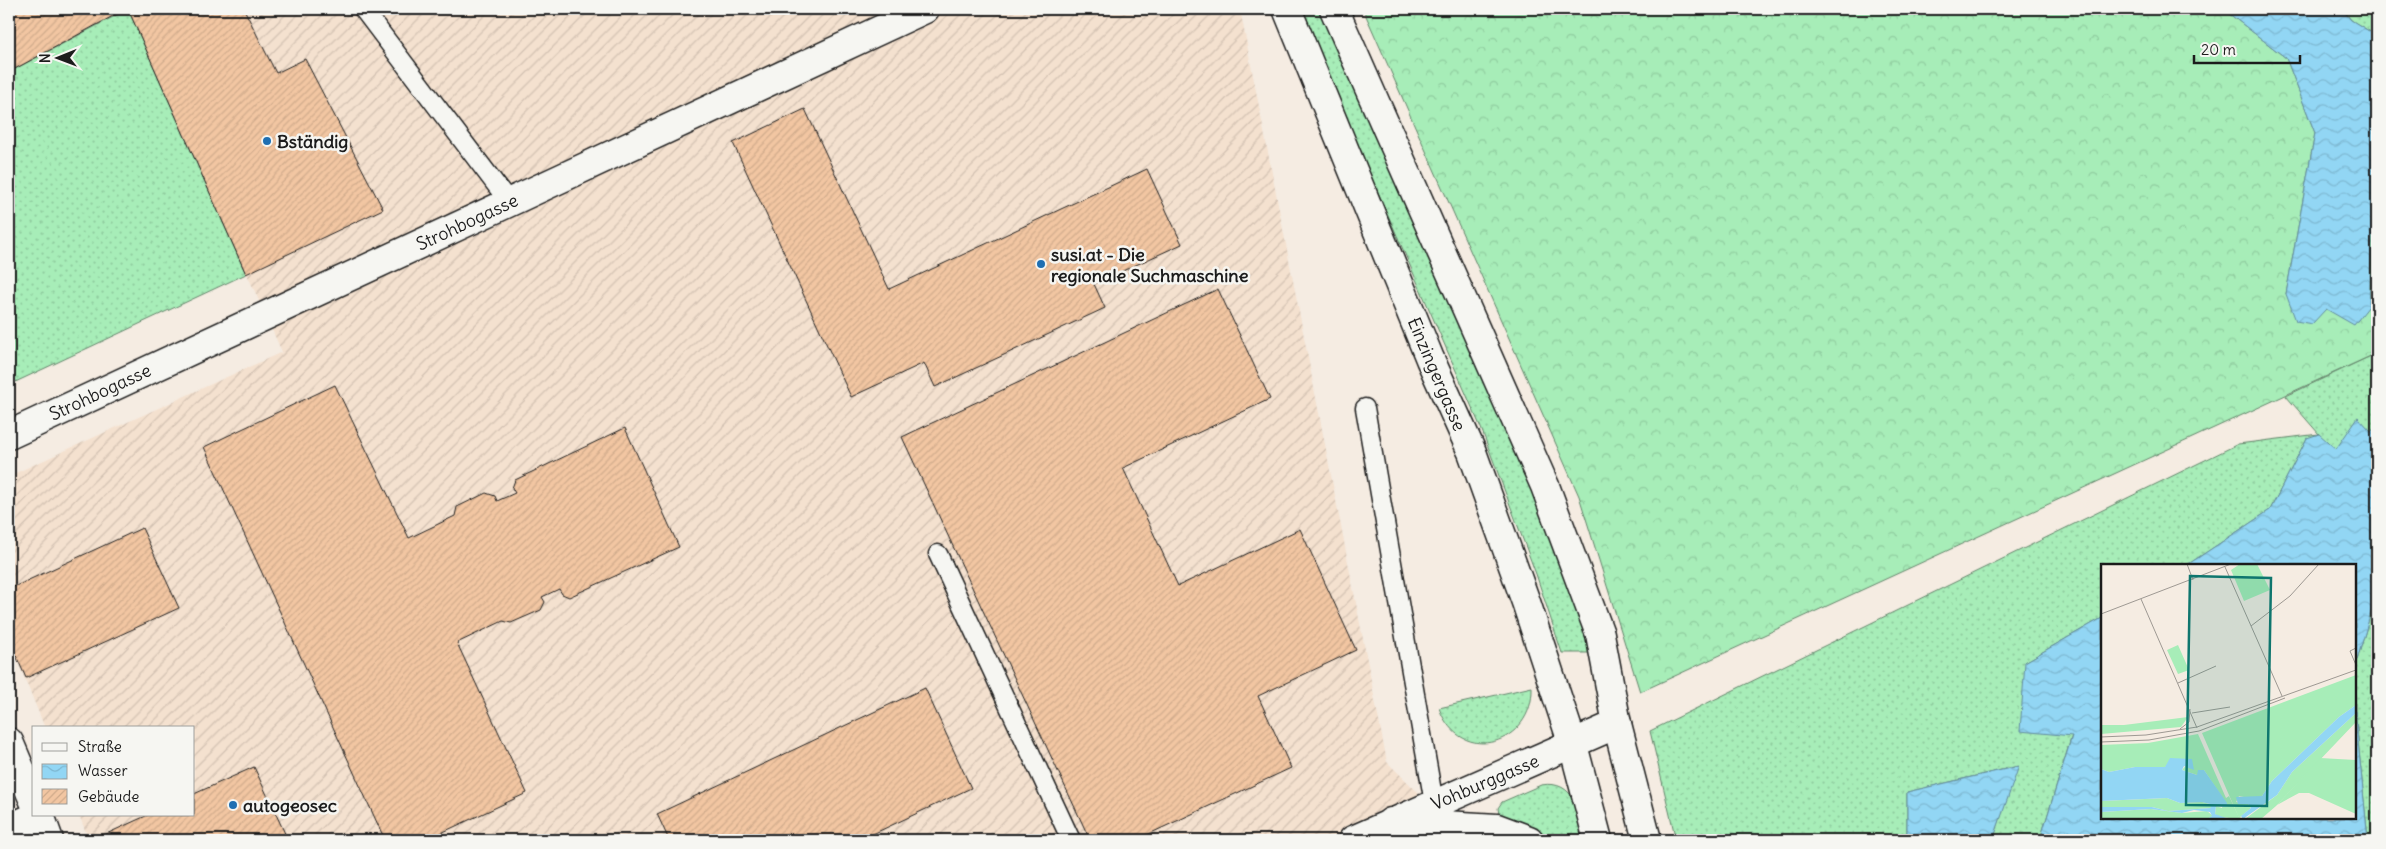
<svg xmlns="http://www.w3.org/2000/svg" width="2386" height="849" viewBox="0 0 2386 849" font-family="Delius,sans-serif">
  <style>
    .industrial { fill: url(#industrial-furrows) }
    .grass { fill: url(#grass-dots); stroke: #62846a }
    .forest { fill: url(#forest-crowns); stroke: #62846a }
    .water { fill: url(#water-waves); stroke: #638c9e }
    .building { fill: url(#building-hatch); stroke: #1c1c1c }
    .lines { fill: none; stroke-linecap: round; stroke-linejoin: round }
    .service-casing { stroke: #1c1c1c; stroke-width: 21 }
    .minor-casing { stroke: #1c1c1c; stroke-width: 31 }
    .secondary-casing { stroke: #1c1c1c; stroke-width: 31 }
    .motorway-casing { stroke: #1c1c1c; stroke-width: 31 }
    .service { stroke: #f6f6f2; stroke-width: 18 }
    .minor { stroke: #f6f6f2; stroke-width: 28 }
    .secondary { stroke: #f6f6f2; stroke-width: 28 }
    .motorway { stroke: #f6f6f2; stroke-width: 28 }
    .poi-dot { fill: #1f6fb2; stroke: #f6f6f2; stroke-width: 2 }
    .labels { text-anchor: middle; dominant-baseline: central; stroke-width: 5; stroke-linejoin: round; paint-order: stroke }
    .poi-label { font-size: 18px; font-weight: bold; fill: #1c1c1c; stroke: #f6f6f2; text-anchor: start }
    .street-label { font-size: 18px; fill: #1c1c1c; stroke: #f6f6f2 }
    .inset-road { fill: none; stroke: #9e9993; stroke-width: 1 }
    .view { fill: #0f766e; fill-opacity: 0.15; stroke: #0f766e; stroke-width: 2.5 }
    .inset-edge { fill: none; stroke: #1c1c1c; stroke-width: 2.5 }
  </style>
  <defs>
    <pattern id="industrial-furrows" width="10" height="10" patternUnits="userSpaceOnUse" patternTransform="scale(1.25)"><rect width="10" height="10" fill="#f4e1cf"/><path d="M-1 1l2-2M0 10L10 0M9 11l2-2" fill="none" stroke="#d1c0b1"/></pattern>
    <pattern id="grass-dots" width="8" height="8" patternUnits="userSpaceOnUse" patternTransform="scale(1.25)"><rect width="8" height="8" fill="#a7edb8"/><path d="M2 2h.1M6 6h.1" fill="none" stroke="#8fcb9e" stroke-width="1.8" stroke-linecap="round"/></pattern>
    <pattern id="forest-crowns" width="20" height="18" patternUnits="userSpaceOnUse" patternTransform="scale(1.25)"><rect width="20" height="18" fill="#a7edb8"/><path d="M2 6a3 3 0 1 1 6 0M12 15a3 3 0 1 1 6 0" fill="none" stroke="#8fcb9e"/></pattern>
    <pattern id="water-waves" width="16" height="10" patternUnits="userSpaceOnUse" patternTransform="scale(1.25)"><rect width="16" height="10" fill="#92d6f4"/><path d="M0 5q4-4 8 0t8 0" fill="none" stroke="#7db7d1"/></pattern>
    <pattern id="building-hatch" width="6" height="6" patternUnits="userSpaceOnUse" patternTransform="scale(1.25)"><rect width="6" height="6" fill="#f2c6a2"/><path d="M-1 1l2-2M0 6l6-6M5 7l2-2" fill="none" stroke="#cfaa8b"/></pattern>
  </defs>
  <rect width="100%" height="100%" fill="#f5ece2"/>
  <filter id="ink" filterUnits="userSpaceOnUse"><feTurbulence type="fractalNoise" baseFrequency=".02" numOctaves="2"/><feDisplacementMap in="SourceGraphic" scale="10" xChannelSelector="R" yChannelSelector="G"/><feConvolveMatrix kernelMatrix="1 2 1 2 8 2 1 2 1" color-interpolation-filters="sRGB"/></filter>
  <g filter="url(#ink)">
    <!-- industrial -->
    <polygon class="industrial" points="128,9 1240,9 1387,762 1467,840 89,840 79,815 194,815 194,728 45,728 9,640 9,476 282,352"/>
    <!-- grass -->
    <g class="grass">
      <polygon points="128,9 246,274 9,385 9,72"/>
      <polygon points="1298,9 1324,9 1564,565 1592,653 1562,653 1536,574 1481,428"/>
      <polygon points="2343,9 2377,9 2377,36 2351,20"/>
      <polygon points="2377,353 2377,428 2371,431 2358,418 2336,450 2307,438 2270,510 2187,565 2102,565 2102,618 2025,662 2072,735 2040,840 1993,840 2018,766 1907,792 1907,840 1676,840 1650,731 2238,444 2319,434 2286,396"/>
      <polygon points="2377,592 2377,840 2368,840 2355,711 2355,667"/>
      <path d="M1532,687C1534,744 1461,768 1439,708Z"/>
      <path d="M1541,785C1576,779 1580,814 1587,840H1553L1525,823L1499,814L1498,808L1502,802Z"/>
    </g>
    <!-- forest -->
    <polygon class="forest" points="1363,9 2223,9 2286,58 2315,133 2286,294 2377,193 2377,353 1640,692 1579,496"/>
    <!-- water -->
    <g class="water">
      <polygon points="2223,9 2342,9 2351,20 2377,36 2377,193 2374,195 2369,306 2354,325 2326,309 2312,324 2296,321 2286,294 2315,133 2286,58"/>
      <polygon points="2358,417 2371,431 2377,428 2377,592 2355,667 2355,565 2187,565 2270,510 2307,438 2319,434 2336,449"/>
      <polygon points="2102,618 2102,818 2355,818 2355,711 2368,840 2040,840 2072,736 2020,731 2025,662"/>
      <polygon points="2019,766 1993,840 1907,840 1907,792"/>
    </g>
    <!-- building -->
    <g class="building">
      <polygon points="9,9 126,9 9,72"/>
      <polygon points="128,9 244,9 276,73 305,59 383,209 246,274"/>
      <polygon points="805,109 889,289 1147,169 1182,244 1094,284 1105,308 935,387 924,363 851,397 733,143"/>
      <polygon points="1218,289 1270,399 1123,468 1178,586 1300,529 1356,650 1258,696 1291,768 1136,840 1090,840 902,437"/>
      <polygon points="335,385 409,538 455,516 457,507 486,493 495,496 497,501 515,493 512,488 515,480 625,428 679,547 569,597 562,594 559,589 542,597 545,602 541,610 511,623 503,621 457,643 527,793 426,840 385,840 204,447"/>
      <polygon points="142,528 179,608 26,678 9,640 9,589"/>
      <polygon points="925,688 971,788 860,840 669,840 657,814"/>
      <polygon points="254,767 288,840 93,840 148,815 194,815 194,794"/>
    </g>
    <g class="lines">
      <!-- service casing -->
      <g class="service-casing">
        <g id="service">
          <polyline points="363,9 509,202"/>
          <polyline points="1365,408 1434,803"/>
          <polyline points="938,554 1071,840"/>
        </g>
      </g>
      <!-- minor casing -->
      <g class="minor-casing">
        <g id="minor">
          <polyline points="9,435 925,9"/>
          <polyline points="9,742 34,801"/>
          <polyline points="40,815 49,840"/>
          <polyline points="9,828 39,815"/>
          <polyline points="1353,840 1617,724"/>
        </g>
      </g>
      <!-- secondary casing -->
      <g class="secondary-casing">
        <g id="secondary">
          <polyline points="1287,9 1430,359 1472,452 1526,602 1573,745"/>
          <polyline points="1334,9 1545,486 1600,634 1617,724"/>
        </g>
      </g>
      <!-- motorway casing -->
      <g class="motorway-casing">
        <g id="motorway">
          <polyline points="1617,724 1647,840"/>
          <polyline points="1573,745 1598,840"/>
          <polyline points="1391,822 1497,828 1529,840"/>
        </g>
      </g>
      <!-- service -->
      <use href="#service" class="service"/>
      <!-- minor -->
      <use href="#minor" class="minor"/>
      <!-- secondary -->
      <use href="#secondary" class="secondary"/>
      <!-- motorway -->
      <use href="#motorway" class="motorway"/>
    </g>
  </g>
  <!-- markers -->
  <g class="poi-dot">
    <circle cx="267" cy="141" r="5"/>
    <circle cx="1041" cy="264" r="5"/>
    <circle cx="233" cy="805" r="5"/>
  </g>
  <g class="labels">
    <!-- poi labels -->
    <g class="poi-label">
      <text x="277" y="141">Bständig</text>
      <text x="1051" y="254">susi.at - Die<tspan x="1051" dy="21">regionale Suchmaschine</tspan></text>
      <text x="243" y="805">autogeosec</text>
    </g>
    <!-- street labels -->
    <g class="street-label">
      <text transform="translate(467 222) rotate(-25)">Strohbogasse</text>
      <text transform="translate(1437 374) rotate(67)">Einzingergasse</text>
      <text transform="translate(100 392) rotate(-25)">Strohbogasse</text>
      <text transform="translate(1485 782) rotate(-23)">Vohburggasse</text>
    </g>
  </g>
  <!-- overview -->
  <g transform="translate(2101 564)">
    <rect width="255" height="255" fill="#f5ece2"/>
    <path d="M139,0H156L169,26L143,37L130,6ZM77,81L88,106L77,110L66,86ZM255,149V158L175,242L160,255H144L176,231L191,208ZM87,153L80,163L0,170V161H23ZM97,170L125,234L128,232L138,253L142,255L117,253L114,250L115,242L121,244L123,236L103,206L96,211L81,206L91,195L64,203H34L8,208L0,205V181L47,179ZM66,234L79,239L101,238L109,240L111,244L67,247L51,243H0V237ZM50,245L81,249L106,247L112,252L106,255H0V248Z" fill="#a7edb8"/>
    <path d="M255,111V141L238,153L171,217L161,232L153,235L138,232L135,238L147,240L150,244L138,254L101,169Z" fill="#a7edb8"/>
    <path d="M219,194L255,196V250L208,229H198L176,241Z" fill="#a7edb8"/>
    <path d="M255,141V149L191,208L176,231L142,255L140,252L150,244L147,240H137L135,233L161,232L171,217L238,153ZM69,194L91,195L93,206L83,202L81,206L96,211L97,206H103L126,239L125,243L115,242L114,250L128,255H106L111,252L109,248L93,246L81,249L50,245L0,248V243H51L67,247L110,244L109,240L101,238L79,239L66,234L0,237V205L8,208L34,203H64Z" fill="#92d6f4"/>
    <path class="inset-road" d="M86,0L92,16M124,3L181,132M40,35L96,164M0,50L130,0M150,62L189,32L218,0M255,84L249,87L255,101M77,119L115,102M91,149L129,143M96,163L255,106M79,165L88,158L89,145M98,167L184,134M0,173L45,171L96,163M0,178L48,176L98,167"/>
    <path class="view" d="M89,12L170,14L166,242L85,241Z"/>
    <rect width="255" height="255" class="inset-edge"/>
  </g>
  <!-- margin -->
  <rect width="2386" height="849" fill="none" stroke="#f6f6f2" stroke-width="30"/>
  <rect x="15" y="15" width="2356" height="819" fill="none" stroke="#1c1c1c" stroke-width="2" filter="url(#ink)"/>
  <!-- legend -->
  <rect x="32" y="726" width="162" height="90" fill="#f6f6f2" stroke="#9f9f9c"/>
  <rect x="42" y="743" width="25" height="8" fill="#f6f6f2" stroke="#9f9f9c"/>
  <text x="78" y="752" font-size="15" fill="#1c1c1c">Straße</text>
  <rect x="42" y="764" width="25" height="15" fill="url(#water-waves)" stroke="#9f9f9c"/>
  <text x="78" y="776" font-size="15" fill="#1c1c1c">Wasser</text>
  <rect x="42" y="789" width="25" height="15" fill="url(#building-hatch)" stroke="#9f9f9c"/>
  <text x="78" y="802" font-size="15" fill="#1c1c1c">Gebäude</text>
  <!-- north arrow -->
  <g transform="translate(58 58) rotate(269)" stroke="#f6f6f2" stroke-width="4" paint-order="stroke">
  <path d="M0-4L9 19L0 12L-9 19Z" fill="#1c1c1c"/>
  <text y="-8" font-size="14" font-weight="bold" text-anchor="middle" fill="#1c1c1c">N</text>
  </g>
  <!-- scale -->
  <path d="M2194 55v8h106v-8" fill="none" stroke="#1c1c1c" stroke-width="2.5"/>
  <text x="2201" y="55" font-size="15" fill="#1c1c1c" stroke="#f6f6f2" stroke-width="4" paint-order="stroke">20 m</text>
</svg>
